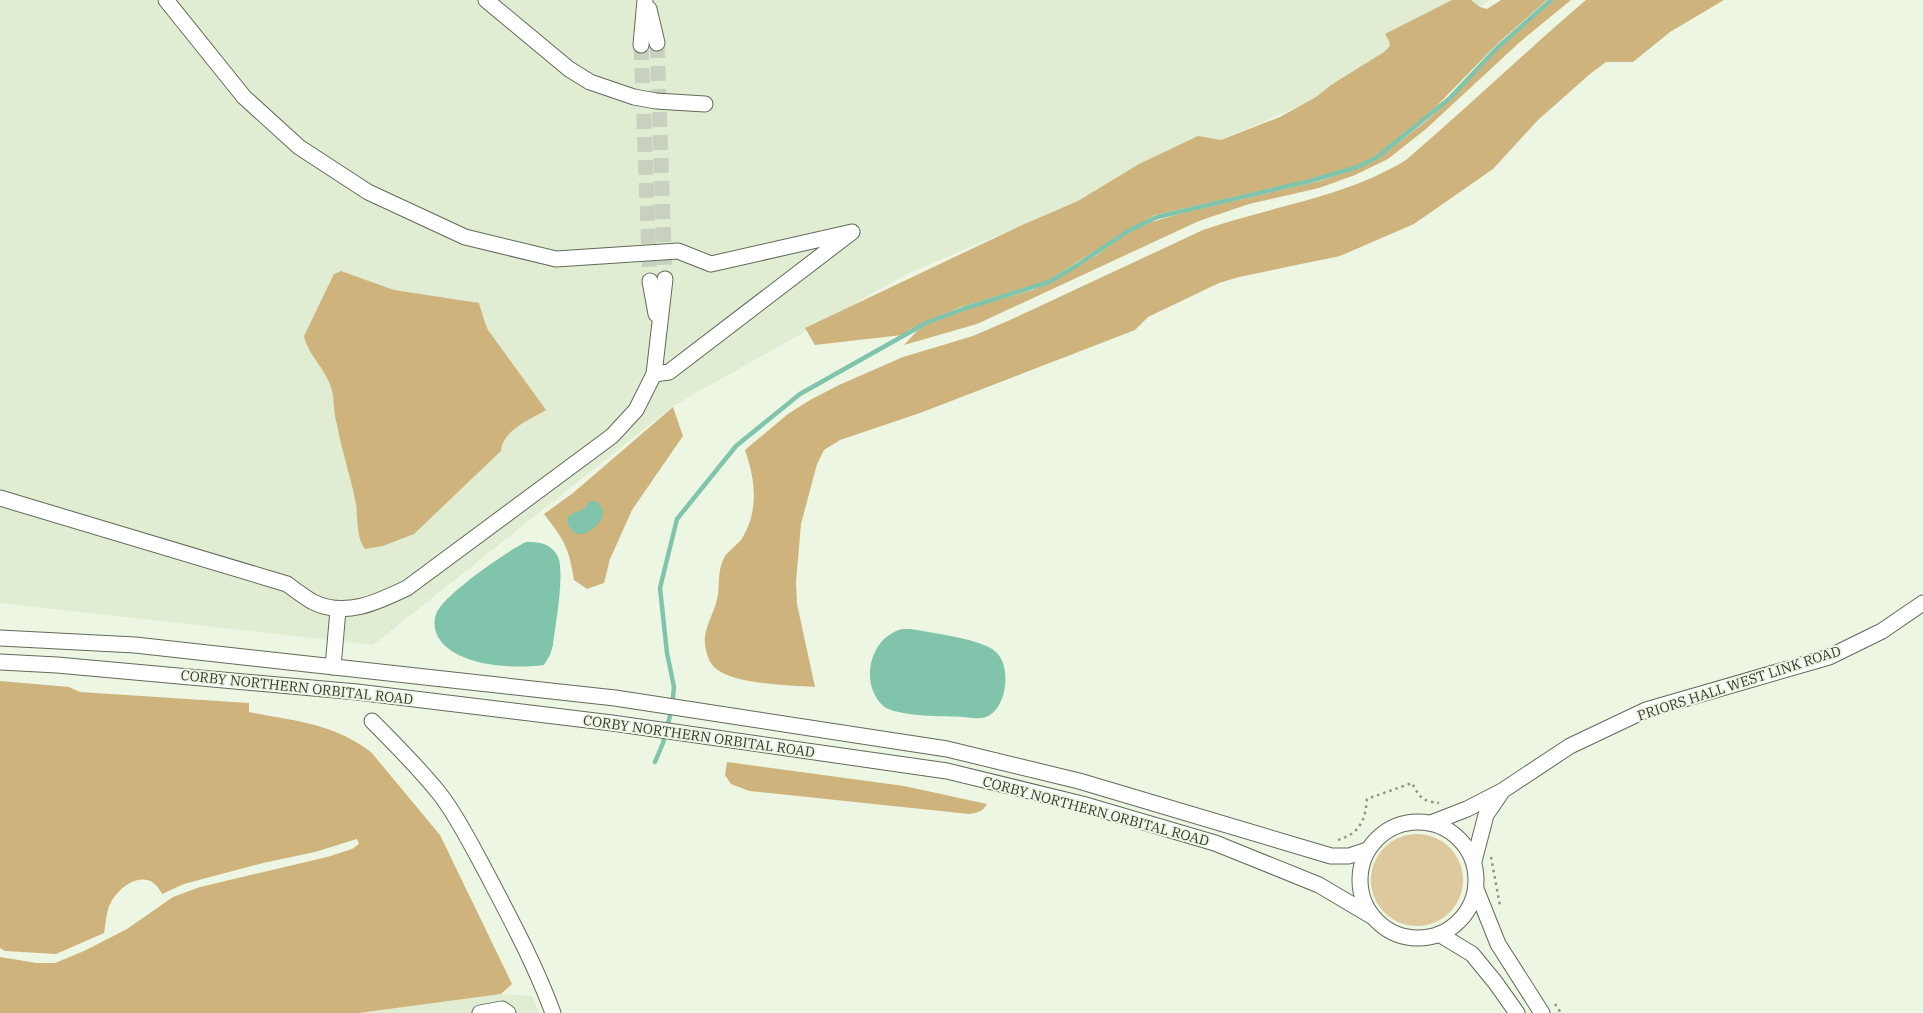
<svg xmlns="http://www.w3.org/2000/svg" width="1923" height="1013" viewBox="0 0 1923 1013" font-family="'IBM Plex Serif',serif">
  <style>
    .built { fill: #e1edd2 }
    .green { fill: #ddc99d }
    .forest { fill: #ceb47c }
    .water { fill: #80c5ab }
    .lines { fill: none; stroke-linecap: round; stroke-linejoin: round }
    .stream { stroke: #80c5ab; stroke-width: 4.5 }
    .minor-tunnel { stroke: #c8d0bf; stroke-width: 15; stroke-dasharray: 15 8; stroke-linecap: butt }
    .minor-casing { stroke: #626a59; stroke-width: 17 }
    .path { stroke: #8e9486; stroke-width: 2.5; stroke-dasharray: 2.5 4; stroke-linecap: butt }
    .minor { stroke: #fff; stroke-width: 15 }
    .labels { text-anchor: middle; dominant-baseline: central; stroke-width: 4; stroke-linejoin: round; paint-order: stroke }
    .street-label { font-size: 14px; fill: #353931; stroke: #edf6e2 }
  </style>
  <rect width="100%" height="100%" fill="#edf6e2"/>
  <!-- built -->
  <g class="built">
    <polygon points="0,0 1489,0 1412,58 907,274 673,406 373,645 0,603"/>
    <polygon points="501,994 532,996 539,1013 359,1013"/>
  </g>
  <!-- green -->
  <circle class="green" cx="1417" cy="880" r="46"/>
  <!-- forest -->
  <g class="forest">
    <polygon points="1452,0 1471,0 1480,7 1487,9 1501,0 1547,0 1497,44 1426,117 1374,157 1356,166 1304,181 1155,215 1128,230 1047,281 961,307 912,328 902,335 815,345 805,328 1022,225 1078,201 1139,164 1198,136 1221,140 1280,117 1316,97 1331,85 1384,52 1390,46 1389,41 1385,34"/>
    <polygon points="1553,0 1571,0 1521,41 1426,129 1388,159 1355,175 1319,188 1249,204 1199,221 977,324 904,345 917,331 929,323 979,305 1033,290 1053,281 1097,255 1125,234 1145,224 1182,213 1320,181 1358,168 1376,160 1425,122 1450,100 1493,54 1533,16"/>
    <path d="M1586,0H1724L1670,32L1633,62H1606L1590,74L1538,120L1493,169L1414,224L1340,256L1239,277L1219,283L1148,317L1135,330L920,413L840,440L824,450L817,464L801,524L796,582L797,604L815,687C789,685 735,685 715,668C707,661 704,645 705,636C707,624 713,614 716,603C721,589 716,573 724,558C729,549 740,544 744,535C759,507 755,479 745,450L788,414L810,400L839,385L903,357L973,336L1010,320L1203,230C1271,206 1344,198 1406,160C1467,108 1525,52 1586,0Z"/>
    <path d="M341,271L394,290L479,303L485,323L488,330L546,410C529,420 503,430 501,451L414,534L383,546L365,549C356,537 358,519 356,504C351,478 342,452 337,425C334,415 334,405 333,395C329,371 308,356 304,336L334,274Z"/>
    <path d="M673,407L683,436L632,510L610,559L604,583L587,589L574,580C569,547 564,540 544,514L573,493Z"/>
    <path d="M0,681L69,687L80,692L249,703V712C294,721 333,723 371,752L440,835L512,984L501,994L359,1013H0V957L37,963H55L84,951L127,929L173,897L200,887L327,857L352,849L359,844L357,839L315,852L263,863L184,884L162,894C150,867 122,882 111,902C106,911 106,923 104,933L56,954L5,951L0,948Z"/>
    <path d="M727,762L904,786L987,804C983,811 978,813 969,814L749,791L731,784L725,775Z"/>
  </g>
  <!-- water -->
  <g class="water">
    <path d="M590,501L598,502C600,505 603,509 603,512C605,521 587,536 578,534C573,533 570,527 567,523L568,517L575,512L583,510Z"/>
    <path d="M526,542C539,542 550,543 557,555C566,569 555,627 553,645L550,655L544,665C514,669 456,667 438,637C434,629 433,620 437,612C445,594 507,551 526,542Z"/>
    <path d="M902,629H911C931,633 985,639 997,653C1011,668 1007,704 990,715C983,720 973,718 964,717C942,716 905,717 886,708C881,705 876,698 874,693C863,669 875,636 902,629Z"/>
  </g>
  <g class="lines">
    <!-- stream -->
    <polyline class="stream" points="655,762 663,743 672,708 674,687 667,653 660,588 677,519 736,446 800,394 926,323 963,309 1049,282 1079,264 1128,231 1157,217 1310,181 1357,167 1376,158 1449,99 1497,48 1551,0"/>
    <!-- minor-tunnel -->
    <g class="minor-tunnel">
      <polyline points="657,43 665,279"/>
      <polyline points="641,45 650,281"/>
    </g>
    <!-- minor casing -->
    <g class="minor-casing">
      <g id="minor">
        <polyline points="166,0 244,97 299,147 368,192 465,237 556,259 678,251 711,264 852,232 669,372 654,374"/>
        <polyline points="486,0 569,69 590,82 634,97 656,101 705,104"/>
        <polyline points="649,9 657,43"/>
        <polyline points="641,45 645,0"/>
        <polyline points="650,281 656,314"/>
        <path d="M0,498L287,584C295,590 304,597 313,602C345,618 378,602 407,588L612,436L636,410L654,374L665,279"/>
        <polyline points="0,638 135,645 615,698 947,749 1079,781 1331,856 1349,856 1367,850"/>
        <polyline points="0,662 57,665 357,692 612,723 947,771 1082,804 1215,843 1319,885 1373,917"/>
        <polyline points="333,667 338,610"/>
        <path d="M372,721C395,744 419,768 439,793C456,814 473,848 486,872C510,918 535,964 553,1013"/>
        <circle cx="1418" cy="880" r="58"/>
        <polyline points="1431,823 1467,809 1502,791 1570,746 1646,710 1829,657 1882,631 1923,603"/>
        <polyline points="1474,861 1486,815 1501,793"/>
        <polyline points="1476,889 1498,944 1542,1013"/>
        <polyline points="1439,934 1472,954 1495,982 1517,1013"/>
        <polyline points="480,1013 502,1009 508,1013"/>
      </g>
    </g>
    <!-- path -->
    <g class="path">
      <path d="M1338,840C1360,833 1365,821 1367,799L1412,783C1420,798 1422,801 1439,803"/>
      <polyline points="1491,857 1500,906"/>
      <polyline points="1555,1004 1561,1013"/>
    </g>
    <!-- minor -->
    <use href="#minor" class="minor"/>
  </g>
  <g class="labels">
    <!-- street labels -->
    <g class="street-label">
      <text transform="translate(1739 683) rotate(-18)">PRIORS HALL WEST LINK ROAD</text>
      <text transform="translate(297 687) rotate(6)">CORBY NORTHERN ORBITAL ROAD</text>
      <text transform="translate(699 736) rotate(8)">CORBY NORTHERN ORBITAL ROAD</text>
      <text transform="translate(1096 811) rotate(15)">CORBY NORTHERN ORBITAL ROAD</text>
    </g>
  </g>
</svg>
